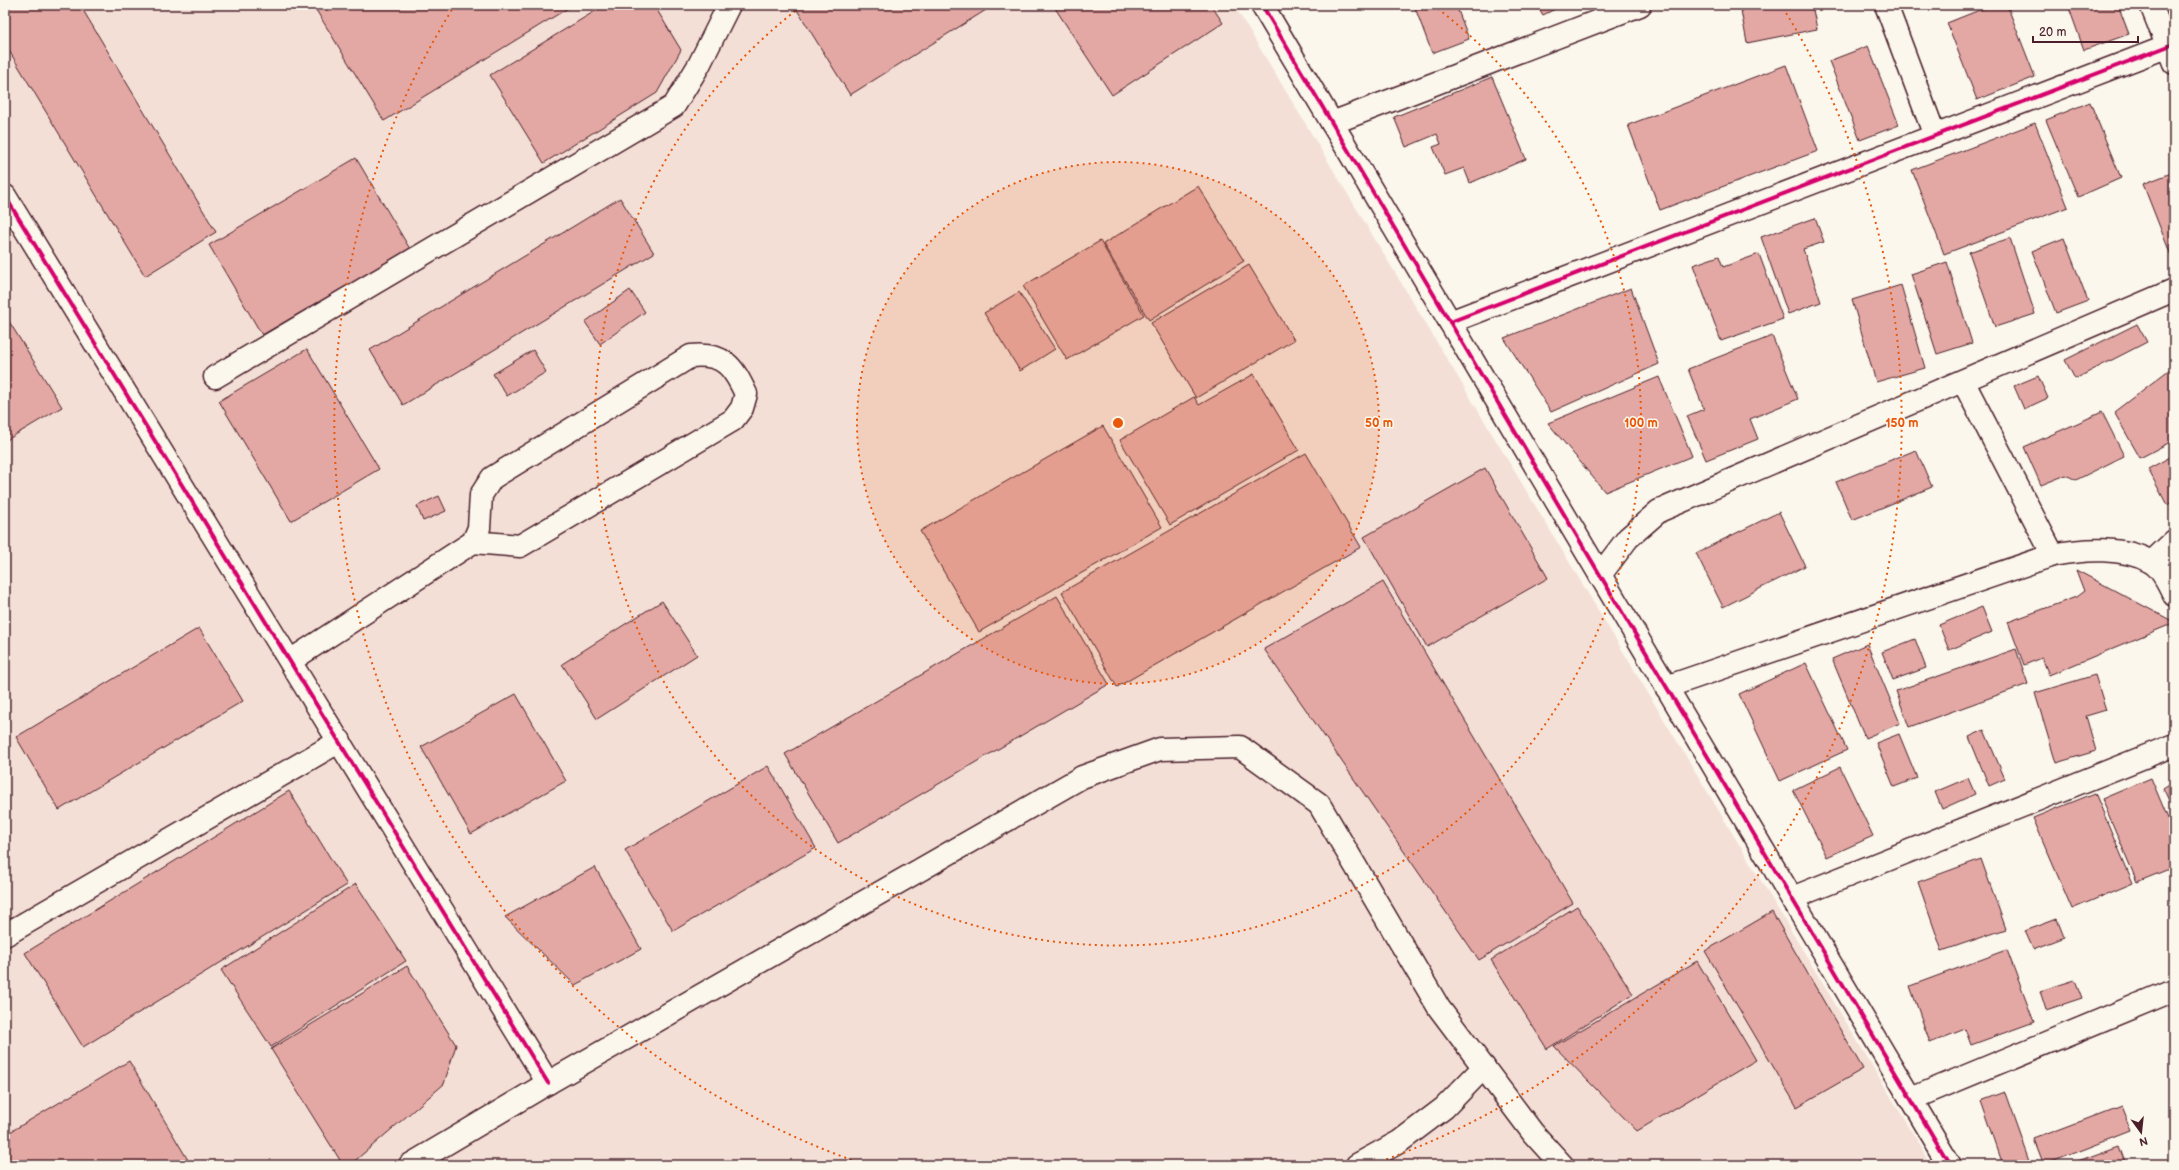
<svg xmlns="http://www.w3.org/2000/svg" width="2179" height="1170" viewBox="0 0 2179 1170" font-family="'Balsamiq Sans',sans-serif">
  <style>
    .built { fill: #f4dfd6 }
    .building { fill: #e3a8a3; stroke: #4a1f2b }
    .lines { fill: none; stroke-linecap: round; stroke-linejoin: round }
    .minor-casing { stroke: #4a1f2b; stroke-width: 25 }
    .minor { stroke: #fbf7ec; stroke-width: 22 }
    .cycleway-casing { stroke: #fbf7ec; stroke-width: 6 }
    .cycleway { stroke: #d6006c; stroke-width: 4 }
    .ring { fill: none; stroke: #e8590c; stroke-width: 2; stroke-dasharray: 2 4 }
    .centre { fill: #e8590c; stroke: #fbf7ec; stroke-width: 2 }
    .ring-label { font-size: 12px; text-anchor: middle; font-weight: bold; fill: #e8590c; stroke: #fbf7ec; stroke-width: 3; stroke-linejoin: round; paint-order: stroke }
  </style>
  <rect width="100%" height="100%" fill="#fbf7ec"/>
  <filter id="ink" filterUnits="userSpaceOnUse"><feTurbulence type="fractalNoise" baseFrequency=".025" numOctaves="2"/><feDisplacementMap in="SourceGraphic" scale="8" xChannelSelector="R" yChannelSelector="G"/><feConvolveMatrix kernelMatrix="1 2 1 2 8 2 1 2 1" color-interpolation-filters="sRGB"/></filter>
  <g filter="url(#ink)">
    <!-- built -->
    <polygon class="built" points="5,5 1234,5 1932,1165 5,1165"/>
    <!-- building -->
    <g class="building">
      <polygon points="5,5 80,5 216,232 145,276 5,44"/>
      <polygon points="313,5 573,5 384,121"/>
      <polygon points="605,5 654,5 681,50 657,93 544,163 490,75"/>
      <polygon points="794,5 994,5 850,95"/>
      <polygon points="1053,5 1211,5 1223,23 1112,95"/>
      <polygon points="1414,5 1456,5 1469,39 1432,53"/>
      <polygon points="1537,5 1563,5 1543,15"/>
      <polygon points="1740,5 1812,5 1817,29 1747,43"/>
      <polygon points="1992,5 2007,5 2035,77 1977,100 1947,23"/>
      <polygon points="2068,5 2118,5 2129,34 2084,50"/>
      <polygon points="1868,46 1899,125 1860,140 1829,61"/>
      <polygon points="1786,65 1818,151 1660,210 1628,125"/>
      <polygon points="1492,77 1526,159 1470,183 1464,168 1445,175 1433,147 1441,144 1437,134 1406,147 1394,117"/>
      <polygon points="2090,102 2121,178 2078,197 2046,120"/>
      <polygon points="2035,123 2068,207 1944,254 1912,170"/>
      <polygon points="356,158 410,249 262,335 209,245"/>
      <polygon points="2174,172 2174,263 2143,184"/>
      <polygon points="1198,186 1244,261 1149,320 1103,244"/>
      <polygon points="620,198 654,253 403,405 370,350"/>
      <polygon points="1815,218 1824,242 1803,249 1821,302 1788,314 1761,237"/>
      <polygon points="2010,238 2035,314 1995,327 1969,252"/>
      <polygon points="2064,238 2088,301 2056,313 2032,251"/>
      <polygon points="1100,241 1144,315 1067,360 1023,286"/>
      <polygon points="1759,254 1783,319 1721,341 1693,265 1719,256 1723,267"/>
      <polygon points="1947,262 1972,343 1937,354 1911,274"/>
      <polygon points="1249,265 1294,340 1196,398 1151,323"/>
      <polygon points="1901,285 1925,368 1876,382 1852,300"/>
      <polygon points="1631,288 1659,364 1551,412 1504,338"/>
      <polygon points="630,290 645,312 600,344 585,322"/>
      <polygon points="1019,292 1055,349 1020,371 984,313"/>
      <polygon points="5,315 62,407 5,441"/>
      <polygon points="2137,324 2147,342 2075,379 2065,360"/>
      <polygon points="1772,336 1798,399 1750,419 1758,439 1706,460 1687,416 1704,409 1688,369"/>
      <polygon points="307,349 379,469 291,521 219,401"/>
      <polygon points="533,350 546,372 507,396 493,374"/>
      <polygon points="2174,366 2174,440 2140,458 2114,412"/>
      <polygon points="1254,374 1299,450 1170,525 1120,440 1194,397 1199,405"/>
      <polygon points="2038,376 2048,398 2024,409 2014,386"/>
      <polygon points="1659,377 1692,456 1605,492 1548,423"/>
      <polygon points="2102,412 2124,456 2076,480 2066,475 2041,485 2024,447"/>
      <polygon points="1103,426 1162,527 979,632 920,531"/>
      <polygon points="1916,450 1932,487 1852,520 1836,482"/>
      <polygon points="1306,453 1361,547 1117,687 1062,592"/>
      <polygon points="2174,455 2174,501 2167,505 2148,469"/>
      <polygon points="1485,468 1548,578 1427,647 1364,537"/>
      <polygon points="439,496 446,511 423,521 417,506"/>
      <polygon points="1779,512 1805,566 1723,607 1696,553"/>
      <polygon points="2174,546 2174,578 2159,555"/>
      <polygon points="2076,570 2174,622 2174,623 2049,675 2042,658 2024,665 2008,622 2076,597 2084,591"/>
      <polygon points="1383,582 1573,903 1479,960 1264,649"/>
      <polygon points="1057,596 1109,684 838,843 785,754"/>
      <polygon points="662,601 697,655 597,719 562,664"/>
      <polygon points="1982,607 1992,632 1949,650 1939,625"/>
      <polygon points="199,628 243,701 59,810 16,737"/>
      <polygon points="1915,639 1926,668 1893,680 1882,652"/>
      <polygon points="1867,644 1900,723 1865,738 1832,659"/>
      <polygon points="2016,649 2028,684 1909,727 1896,691"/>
      <polygon points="1806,663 1847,750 1780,781 1739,694"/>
      <polygon points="2095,675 2106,710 2086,716 2096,751 2056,763 2035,693"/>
      <polygon points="516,694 566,781 471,834 421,747"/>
      <polygon points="1984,730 2005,779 1989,786 1969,737"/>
      <polygon points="1899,734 1917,778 1894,787 1876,743"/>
      <polygon points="768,766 816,848 673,931 625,850"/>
      <polygon points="1840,767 1873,836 1827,857 1793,790"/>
      <polygon points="1968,778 1975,794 1942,809 1935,792"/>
      <polygon points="2151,778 2174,833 2174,867 2137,882 2102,799"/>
      <polygon points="2174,782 2174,812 2163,789"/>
      <polygon points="289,791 347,885 83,1047 25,953"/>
      <polygon points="2095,793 2133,883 2072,909 2033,818"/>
      <polygon points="1981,859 2006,929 1942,951 1918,882"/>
      <polygon points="595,867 641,949 575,985 505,917"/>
      <polygon points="356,884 406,961 271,1047 221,970"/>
      <polygon points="1577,906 1633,994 1547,1049 1491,960"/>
      <polygon points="1772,912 1863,1069 1797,1107 1705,951"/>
      <polygon points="2057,919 2064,937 2033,949 2025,931"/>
      <polygon points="2007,950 2034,1022 1971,1045 1965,1029 1930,1043 1910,986"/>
      <polygon points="1697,961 1756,1060 1637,1131 1554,1046"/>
      <polygon points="407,966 456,1045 444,1084 350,1165 343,1165 271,1049"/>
      <polygon points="2075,980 2082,998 2046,1010 2040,991"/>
      <polygon points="129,1061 191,1165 5,1165 5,1135"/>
      <polygon points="2005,1092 2031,1165 2003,1165 1981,1101"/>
      <polygon points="2121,1106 2131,1131 2044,1165 2034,1139"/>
      <polygon points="2119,1146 2126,1165 2067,1165"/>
    </g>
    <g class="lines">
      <!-- minor casing -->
      <g class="minor-casing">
        <g id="minor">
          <polyline points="1262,5 1950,1165"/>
          <polyline points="1886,5 1935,136"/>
          <polyline points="2151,5 2174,63"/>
          <polyline points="1332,123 1640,5"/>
          <polyline points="5,196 548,1083"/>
          <polyline points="1450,322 2174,44"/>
          <polyline points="215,377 674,106 699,65 729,5"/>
          <polyline points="1963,381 2053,555"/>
          <polyline points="2152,562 2174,541"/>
          <polyline points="1600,575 1628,538 1659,511 2174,290"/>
          <path d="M290,661L473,542L520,546L733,420L742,408L746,394C733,366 724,353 691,356L492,478L481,495L479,528L473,542"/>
          <path d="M1666,687L2053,555C2083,549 2124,546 2151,562C2162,568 2169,584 2174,595"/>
          <polyline points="1792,898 2174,745"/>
          <polyline points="5,935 340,741"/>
          <polyline points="1911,1099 2174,990"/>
          <polyline points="410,1165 548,1083 1082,777 1160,749 1240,747 1319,804 1439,1008 1533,1133 1562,1165"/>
          <polyline points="1357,1165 1399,1142 1444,1108 1484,1067"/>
        </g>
      </g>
      <!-- minor -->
      <use href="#minor" class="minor"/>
      <!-- cycleway casing -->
      <g class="cycleway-casing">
        <g id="cycleway">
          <polyline points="1262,5 1950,1165"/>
          <polyline points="5,196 548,1083"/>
          <polyline points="1450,322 2174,44"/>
        </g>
      </g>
      <!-- cycleway -->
      <use href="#cycleway" class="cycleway"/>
    </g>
  </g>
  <!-- distance rings -->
  <circle cx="1118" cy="423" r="261" fill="#e8590c" fill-opacity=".12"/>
  <g class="ring">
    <circle cx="1118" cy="423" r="261"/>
    <path d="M1433 5A523 523 0 1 1 803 5"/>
    <path d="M863 1164A784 784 0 0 1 453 8M1783 8A784 784 0 0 1 1373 1164"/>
  </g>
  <circle cx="1118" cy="423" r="6" class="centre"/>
  <g class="ring-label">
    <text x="1379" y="427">50 m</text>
    <text x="1641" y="427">100 m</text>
    <text x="1902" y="427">150 m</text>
  </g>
  <!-- margin -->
  <rect width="2179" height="1170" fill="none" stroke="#fbf7ec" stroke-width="20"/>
  <rect x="10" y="10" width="2159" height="1150" fill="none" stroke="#4a1f2b" stroke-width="1.5" filter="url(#ink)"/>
  <!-- north arrow -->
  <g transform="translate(2141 1132) rotate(165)" stroke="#fbf7ec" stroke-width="3" paint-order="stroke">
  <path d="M0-3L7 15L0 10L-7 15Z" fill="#4a1f2b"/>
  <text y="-6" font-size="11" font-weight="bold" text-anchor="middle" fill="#4a1f2b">N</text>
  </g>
  <!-- scale -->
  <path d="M2033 36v6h105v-6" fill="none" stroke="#4a1f2b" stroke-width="2"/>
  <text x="2039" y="36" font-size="12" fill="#4a1f2b" stroke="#fbf7ec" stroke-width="3" paint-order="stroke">20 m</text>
</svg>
